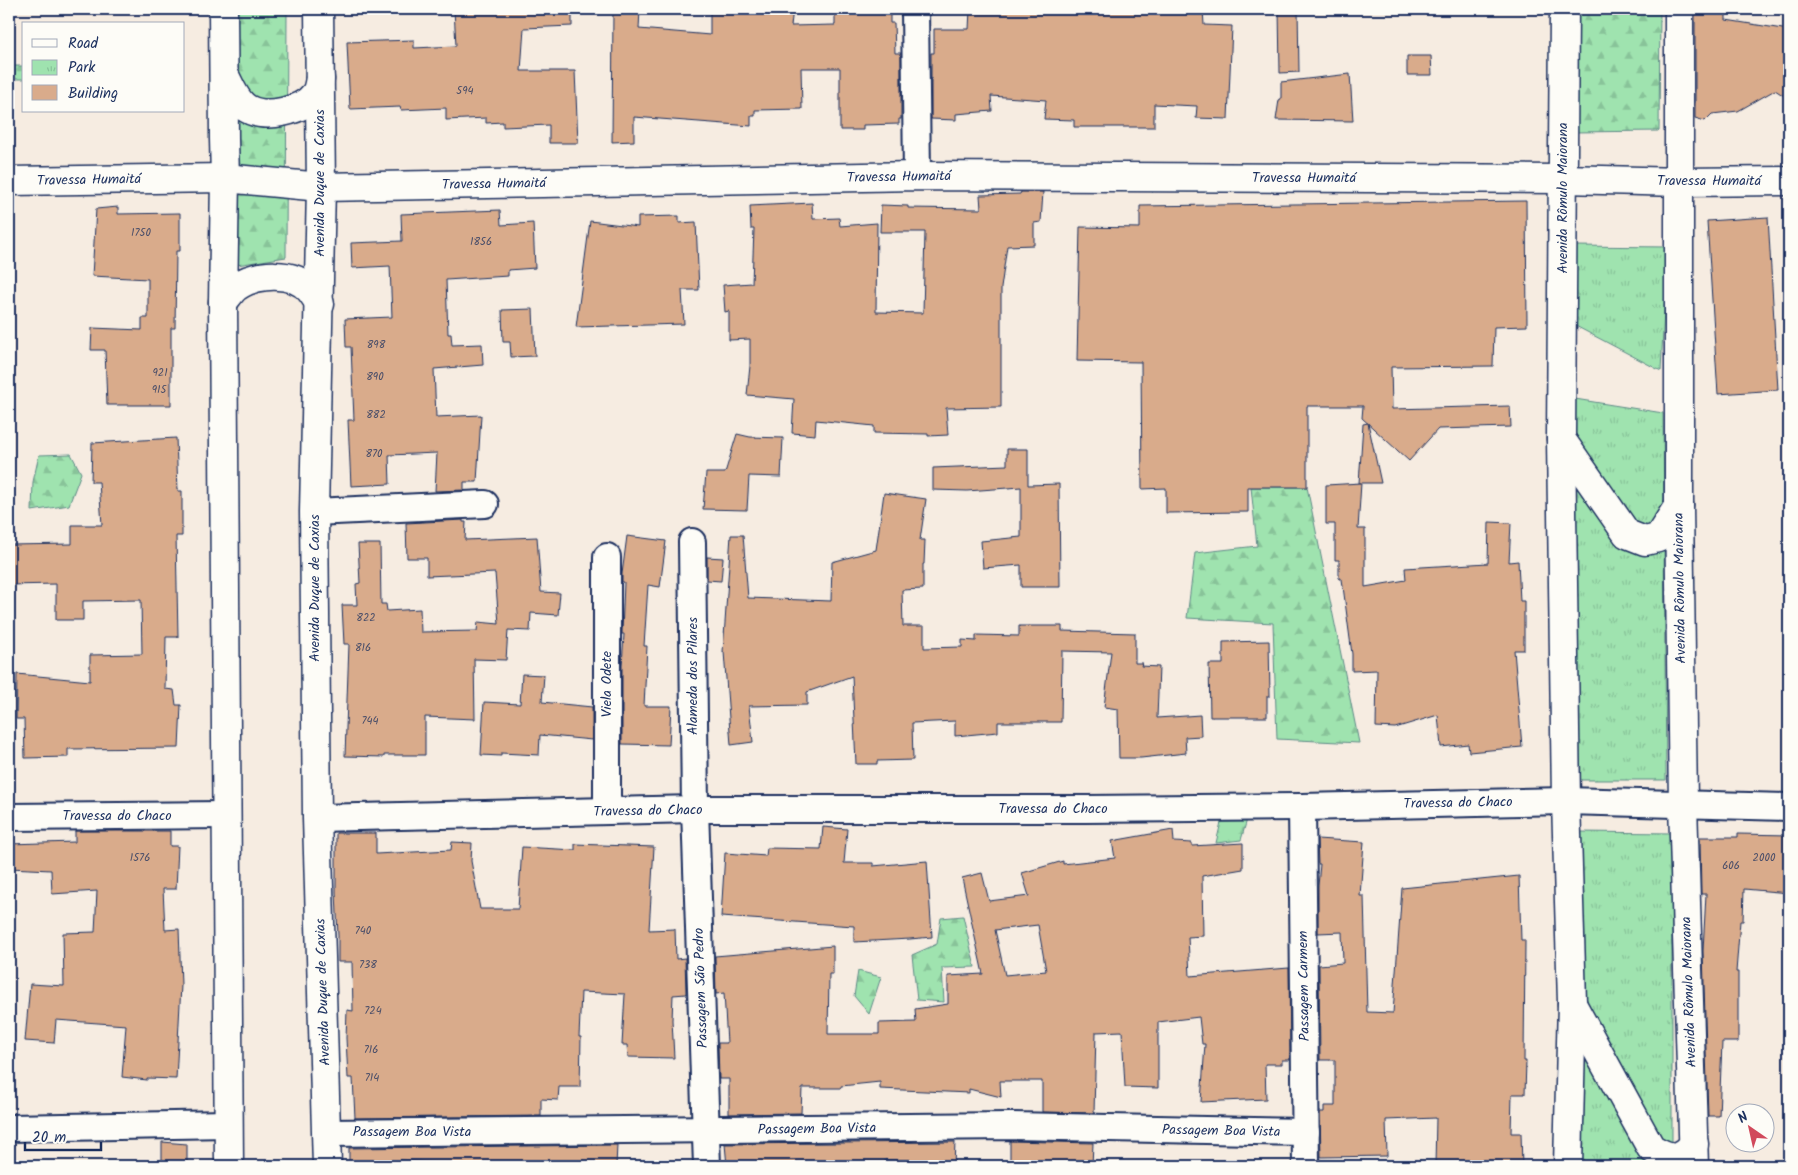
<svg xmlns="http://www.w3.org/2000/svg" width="1798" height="1175" viewBox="0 0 1798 1175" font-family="Kalam,sans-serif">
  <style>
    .forest { fill: url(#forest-firs); stroke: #5d8986 }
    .park { fill: url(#park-tufts); stroke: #5d8986 }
    .building { fill: #d9ab8b; stroke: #1b2f5e; fill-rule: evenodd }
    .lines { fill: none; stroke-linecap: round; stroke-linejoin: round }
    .street-casing { stroke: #1b2f5e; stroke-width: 30 }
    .secondary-casing { stroke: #1b2f5e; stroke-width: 31 }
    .street { stroke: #fdfcf7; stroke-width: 26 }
    .secondary { stroke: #fdfcf7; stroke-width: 28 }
    .labels { text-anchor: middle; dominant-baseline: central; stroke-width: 4; stroke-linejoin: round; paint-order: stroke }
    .number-label { font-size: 11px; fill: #4a4e69 }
    .street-label { font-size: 14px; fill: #1b2f5e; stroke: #fdfcf7 }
  </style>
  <defs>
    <pattern id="forest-firs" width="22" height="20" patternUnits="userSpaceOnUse" patternTransform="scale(1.25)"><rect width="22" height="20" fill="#9fe3af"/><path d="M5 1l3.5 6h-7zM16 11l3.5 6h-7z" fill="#88c399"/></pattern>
    <pattern id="park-tufts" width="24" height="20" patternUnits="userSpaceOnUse" patternTransform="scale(1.25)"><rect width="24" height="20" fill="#9fe3af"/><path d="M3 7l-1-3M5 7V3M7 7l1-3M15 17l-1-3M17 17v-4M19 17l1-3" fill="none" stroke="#88c399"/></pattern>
  </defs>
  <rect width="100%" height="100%" fill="#f6ece1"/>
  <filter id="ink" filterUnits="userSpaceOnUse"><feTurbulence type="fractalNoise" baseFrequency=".02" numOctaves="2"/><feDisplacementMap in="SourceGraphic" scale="10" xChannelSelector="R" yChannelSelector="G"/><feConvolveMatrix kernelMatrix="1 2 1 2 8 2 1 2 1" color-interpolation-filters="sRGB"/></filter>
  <g filter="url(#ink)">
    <!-- forest -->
    <g class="forest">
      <polygon points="235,9 287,9 286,257 237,265"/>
      <polygon points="1575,9 1660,9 1659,131 1574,132"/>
      <rect x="9" y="66" width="15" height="13"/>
      <polygon points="71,454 81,473 69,505 32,511 33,482 39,455"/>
      <polygon points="1251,487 1307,487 1359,743 1277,739 1273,623 1187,618 1195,553 1257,546"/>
      <polygon points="1223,814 1248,816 1241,840 1216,843"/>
      <polygon points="963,916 975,967 942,968 944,1002 917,1000 912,955 937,944 941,918"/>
      <polygon points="858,971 881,977 869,1014 854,996"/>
    </g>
    <!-- park -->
    <g class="park">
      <polygon points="1574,246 1667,247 1661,371 1570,323"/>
      <polygon points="1575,399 1663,413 1666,780 1573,780"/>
      <polygon points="1579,832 1672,833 1672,1166 1575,1166"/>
    </g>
    <!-- building -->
    <g class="building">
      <polygon points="454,9 572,9 572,26 524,28 521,71 575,71 578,143 549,143 549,125 503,127 503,122 486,123 486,118 446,120 446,108 401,110 400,107 350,109 347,42 414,40 414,48 456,46"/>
      <polygon points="613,9 640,9 639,29 710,35 710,9 793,9 791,26 835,25 835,9 890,9 890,23 894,23 895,53 901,53 901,119 899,119 899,124 863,125 863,130 840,130 840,68 801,68 802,109 755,110 755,116 751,116 751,126 634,117 634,141 612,142"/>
      <polygon points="970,9 1203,9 1204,25 1232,26 1228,119 1196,118 1197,106 1154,104 1154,127 1074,127 1074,120 1044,119 1046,100 991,96 992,111 956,114 956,120 931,119 931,53 934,53 934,29 969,29"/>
      <polygon points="1279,9 1298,9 1299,72 1280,73"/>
      <polygon points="1695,9 1726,9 1726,20 1789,30 1789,99 1775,90 1738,111 1712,114 1705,121 1695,118"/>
      <polygon points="1407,56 1431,56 1432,75 1407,75"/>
      <polygon points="1350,74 1353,121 1276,120 1279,100 1281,99 1281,82"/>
      <polygon points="1021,192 1043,192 1041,222 1034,223 1034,245 1007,246 1001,288 1001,407 946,408 948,435 928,436 928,434 874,433 874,426 816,420 815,435 792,433 794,399 747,395 750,366 750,339 729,340 729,311 725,312 723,285 752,283 754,229 751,229 750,206 812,203 813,219 839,218 840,226 877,223 876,312 923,313 925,232 880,232 881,205 908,206 908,208 981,209 980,195 1020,194"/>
      <polygon points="1526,201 1527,326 1494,327 1493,366 1391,367 1392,409 1510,406 1511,427 1438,429 1409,461 1362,418 1363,406 1307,406 1307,487 1248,487 1248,512 1166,513 1166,488 1142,489 1141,362 1077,361 1080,227 1140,228 1140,206"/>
      <polygon points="118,207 118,214 180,213 180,251 176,251 175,328 171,328 171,405 107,405 105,350 91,350 92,328 142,330 142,318 148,318 148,279 92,276 96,209"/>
      <polygon points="500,210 501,225 533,223 535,268 508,270 508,276 446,280 448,334 451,334 452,345 482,344 483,365 434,369 436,417 481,415 477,482 464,482 464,490 435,491 437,453 389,455 390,484 351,486 348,420 354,420 351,347 346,347 345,319 392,317 390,266 352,268 351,243 402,241 401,214"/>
      <polygon points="679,216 679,223 696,222 699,290 682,290 684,324 576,327 590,221 638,227 638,217"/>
      <polygon points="1768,217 1778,390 1718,394 1707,221"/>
      <polygon points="533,309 535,356 511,357 510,342 503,342 502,310"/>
      <polygon points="1368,423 1381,483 1359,483 1363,424"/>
      <polygon points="737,434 750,437 783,438 781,477 749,476 747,510 703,509 706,473 725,473"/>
      <polygon points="176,438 178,491 182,491 182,536 176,536 178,637 166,637 165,689 174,690 176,705 181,705 179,748 68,749 68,757 25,758 24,719 16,719 17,674 90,681 90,655 142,654 141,600 83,601 83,620 56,620 56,584 9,585 9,545 72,544 72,525 102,525 99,482 91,482 92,443"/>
      <polygon points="1007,449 1028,449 1028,485 1059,484 1060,587 1021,587 1021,565 983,568 981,541 1021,537 1021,487 967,491 933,490 933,468 1007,465"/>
      <polygon points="1361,483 1358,529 1365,529 1365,587 1406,580 1405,568 1488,563 1489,522 1511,523 1509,562 1518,561 1520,601 1524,601 1524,650 1514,650 1522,747 1469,752 1468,744 1441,747 1438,715 1395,728 1376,727 1377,670 1352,671 1352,654 1342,579 1339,579 1339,560 1335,560 1335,524 1326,524 1326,485"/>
      <polygon points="884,493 926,499 920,540 925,540 924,564 923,564 923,589 902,590 903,626 924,626 924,648 962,647 962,640 976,641 976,635 1019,636 1019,626 1062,626 1062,631 1135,633 1135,663 1142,663 1141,666 1159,667 1157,718 1200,715 1201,736 1185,737 1186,753 1141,758 1119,758 1118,709 1104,707 1111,652 1062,651 1061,722 998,722 998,732 955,736 955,721 912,723 913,760 877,761 877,764 856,764 852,676 807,692 807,705 749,706 753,742 731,745 724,652 723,652 731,535 743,535 748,598 831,601 832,562 876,550"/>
      <polygon points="463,520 463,522 466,522 465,540 537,537 541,592 560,593 558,615 531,613 530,631 508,630 506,660 474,659 475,719 425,717 425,755 384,755 384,757 345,756 349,644 344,644 342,605 357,605 356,584 360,583 358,544 380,544 381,604 386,604 387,611 420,609 421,632 477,631 478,622 499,624 495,573 427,576 427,558 407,558 406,523"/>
      <polygon points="627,536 666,541 660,587 648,585 644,646 647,646 644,706 671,706 669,745 622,744 622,666 624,634 622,634 624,582 622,582 622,574"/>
      <polygon points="707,557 723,558 721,581 707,580"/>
      <polygon points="1269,641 1270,696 1267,696 1267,717 1210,717 1209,664 1223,664 1223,642"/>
      <polygon points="522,674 544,675 542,702 592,707 592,740 540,735 539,755 501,753 501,756 481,755 484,702 520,704"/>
      <polygon points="823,827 847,829 844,863 873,863 873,866 927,861 932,937 910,939 854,942 854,926 721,917 725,853 766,856 767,848 821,849"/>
      <path d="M1173,830L1174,842L1192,843V846L1243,843V869L1202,876L1203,936L1188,937L1190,976L1289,968L1290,1060H1282V1064H1265L1266,1099L1201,1102L1205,1044H1202L1199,1017L1158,1022V1088L1125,1087L1122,1031L1096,1032L1094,1113L1042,1112V1081H1000L1001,1097L969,1089V1093L880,1089V1082L841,1086V1088H802L801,1113L729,1114V1079H719L718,1043H727L724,993L716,994L715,956L833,946V974H829L828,1034H879V1023L916,1022L915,1009L948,1004V976L983,974L962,878L982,873L989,901L1029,896L1022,873L1063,861V864L1115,858L1112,841ZM1038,925L1046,971L1005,975L995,930Z"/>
      <polygon points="75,831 170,831 170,846 178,846 176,889 163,889 165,930 179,929 181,985 176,1079 147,1078 147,1080 122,1077 126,1025 56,1020 54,1043 25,1041 30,984 64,986 63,933 95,932 97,891 52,894 51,870 9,868 9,844 75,842"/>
      <polygon points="336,833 376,833 376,854 451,850 452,842 472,843 471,861 480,909 518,909 522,847 575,850 575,844 654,847 649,930 675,929 676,959 685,958 686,994 673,995 672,1020 674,1058 628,1057 627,1045 622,1045 625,994 581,992 579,1037 581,1037 580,1087 559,1087 558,1100 541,1099 541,1116 355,1118 353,1078 348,1078 346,1038 347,1010 353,1011 352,962 338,962 338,936 336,892"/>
      <polygon points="1738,834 1789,835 1789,893 1744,889 1743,921 1740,921 1736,972 1738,972 1738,1042 1722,1042 1719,1116 1708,1116 1703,951 1706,894 1701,894 1700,837 1738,837"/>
      <polygon points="1317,839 1364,842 1360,896 1364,896 1367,1012 1393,1013 1402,888 1519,876 1521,940 1525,940 1524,1061 1526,1061 1525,1094 1512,1094 1511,1133 1521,1133 1522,1166 1435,1166 1436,1118 1386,1120 1387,1156 1321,1157 1320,1112 1324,1112 1324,1106 1335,1106 1335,1060 1320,1060 1319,965 1343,963 1342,932 1318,933 1318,886 1320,864 1318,864"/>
      <polygon points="1010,1141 1093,1143 1092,1166 1010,1166"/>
      <polygon points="162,1142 187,1144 187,1166 162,1166"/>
      <polygon points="955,1142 954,1166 930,1166 930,1160 885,1160 885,1166 727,1166 725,1144"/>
      <polygon points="617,1145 616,1166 476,1166 476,1165 399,1160 399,1163 349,1164 349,1148"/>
    </g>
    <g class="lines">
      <!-- street casing -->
      <g class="street-casing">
        <g id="street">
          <polyline points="915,9 917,176"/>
          <polyline points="314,512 485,504"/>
          <polyline points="692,542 695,809 707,1166"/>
          <polyline points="607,557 607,811"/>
          <polyline points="1302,807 1306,1166"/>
          <polyline points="9,817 226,815"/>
          <polyline points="317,818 695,809 1086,809 1302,807 1566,801 1789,807"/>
          <polyline points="9,1128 228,1124"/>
          <polyline points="327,1133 1012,1126 1306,1132"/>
        </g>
      </g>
      <!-- secondary casing -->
      <g class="secondary-casing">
        <g id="secondary">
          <polyline points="223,9 224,139 225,178 223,302 229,1166"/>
          <polyline points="319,9 321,187 314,512 317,818 327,1166"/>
          <polyline points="1564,9 1561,439 1566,801 1572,1002 1568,1166"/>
          <polyline points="1679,9 1679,505 1683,804 1694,1166"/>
          <path d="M224,74C230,85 236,103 248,109C266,119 303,111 315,94C318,90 319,83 320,79"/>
          <polyline points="9,181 225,178 321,187 917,176 1564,179 1680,182 1789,181"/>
          <path d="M223,302C227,298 231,291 236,287C256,273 294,270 311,291C314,295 317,300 320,304"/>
          <polyline points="1561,439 1627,534 1645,541 1658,538 1679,505"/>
          <path d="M1572,1004L1651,1148C1669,1158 1678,1162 1694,1144"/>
        </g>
      </g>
      <!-- street -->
      <use href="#street" class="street"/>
      <!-- secondary -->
      <use href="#secondary" class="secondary"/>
    </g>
  </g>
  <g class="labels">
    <!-- number labels -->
    <g class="number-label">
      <text x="465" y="91">594</text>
      <text x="141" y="233">1750</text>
      <text x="481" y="242">1856</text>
      <text x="376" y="345">898</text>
      <text x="160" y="373">921</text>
      <text x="375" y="377">890</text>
      <text x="159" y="390">915</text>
      <text x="376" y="415">882</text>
      <text x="374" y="454">870</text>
      <text x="366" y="618">822</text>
      <text x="363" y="648">816</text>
      <text x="370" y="721">744</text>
      <text x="140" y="858">1576</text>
      <text x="1764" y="858">2000</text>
      <text x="1731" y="866">606</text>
      <text x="363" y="931">740</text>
      <text x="368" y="965">738</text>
      <text x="373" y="1011">724</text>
      <text x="371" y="1050">716</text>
      <text x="372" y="1078">714</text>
    </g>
    <!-- street labels -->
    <g class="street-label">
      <text transform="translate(899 177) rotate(-1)">Travessa Humaitá</text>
      <text x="1304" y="178">Travessa Humaitá</text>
      <text transform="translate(89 180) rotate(-1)">Travessa Humaitá</text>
      <text x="1709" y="181">Travessa Humaitá</text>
      <text transform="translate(320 183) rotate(-90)">Avenida Duque de Caxias</text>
      <text transform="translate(494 184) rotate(-1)">Travessa Humaitá</text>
      <text transform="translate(1563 198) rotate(-90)">Avenida Rômulo Maiorana</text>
      <text transform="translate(315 588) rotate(-90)">Avenida Duque de Caxias</text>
      <text transform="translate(1680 588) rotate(-91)">Avenida Rômulo Maiorana</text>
      <text transform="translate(693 676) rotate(-90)">Alameda dos Pilares</text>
      <text transform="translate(607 684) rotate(-90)">Viela Odete</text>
      <text transform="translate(1458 803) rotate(-1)">Travessa do Chaco</text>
      <text x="1053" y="809">Travessa do Chaco</text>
      <text transform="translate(648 811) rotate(-1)">Travessa do Chaco</text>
      <text x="117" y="816">Travessa do Chaco</text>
      <text transform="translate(1304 986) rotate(-91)">Passagem Carmem</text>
      <text transform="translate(701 988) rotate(-92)">Passagem São Pedro</text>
      <text transform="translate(323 992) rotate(-92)">Avenida Duque de Caxias</text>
      <text transform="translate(1689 992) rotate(-92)">Avenida Rômulo Maiorana</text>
      <text transform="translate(817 1129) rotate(-1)">Passagem Boa Vista</text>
      <text transform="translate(1221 1131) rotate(1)">Passagem Boa Vista</text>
      <text x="412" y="1132">Passagem Boa Vista</text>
    </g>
  </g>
  <!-- margin -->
  <rect width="1798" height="1175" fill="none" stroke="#fdfcf7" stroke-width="30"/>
  <rect x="15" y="15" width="1768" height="1145" fill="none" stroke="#1b2f5e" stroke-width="2" filter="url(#ink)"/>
  <!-- legend -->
  <rect x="22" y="22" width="162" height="90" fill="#fdfcf7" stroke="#a3aaba"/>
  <rect x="32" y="39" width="25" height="8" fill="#fdfcf7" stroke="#a3aaba"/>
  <text x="68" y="48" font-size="15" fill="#1b2f5e">Road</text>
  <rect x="32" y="60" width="25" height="15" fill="url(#park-tufts)" stroke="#a3aaba"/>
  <text x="68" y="72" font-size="15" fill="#1b2f5e">Park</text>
  <rect x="32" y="85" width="25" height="15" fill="#d9ab8b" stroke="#a3aaba"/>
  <text x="68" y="98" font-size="15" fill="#1b2f5e">Building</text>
  <!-- north arrow -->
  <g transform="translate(1750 1128) rotate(326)"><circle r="24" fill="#fdfcf7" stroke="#a3aaba"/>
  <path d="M0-4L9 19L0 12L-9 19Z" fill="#d1495b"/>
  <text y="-8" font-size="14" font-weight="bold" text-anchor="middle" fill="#1b2f5e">N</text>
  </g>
  <!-- scale -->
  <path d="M25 1142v8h76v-8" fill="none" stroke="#1b2f5e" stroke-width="2.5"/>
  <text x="32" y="1142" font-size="15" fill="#1b2f5e" stroke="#fdfcf7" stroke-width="4" paint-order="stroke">20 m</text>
</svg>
